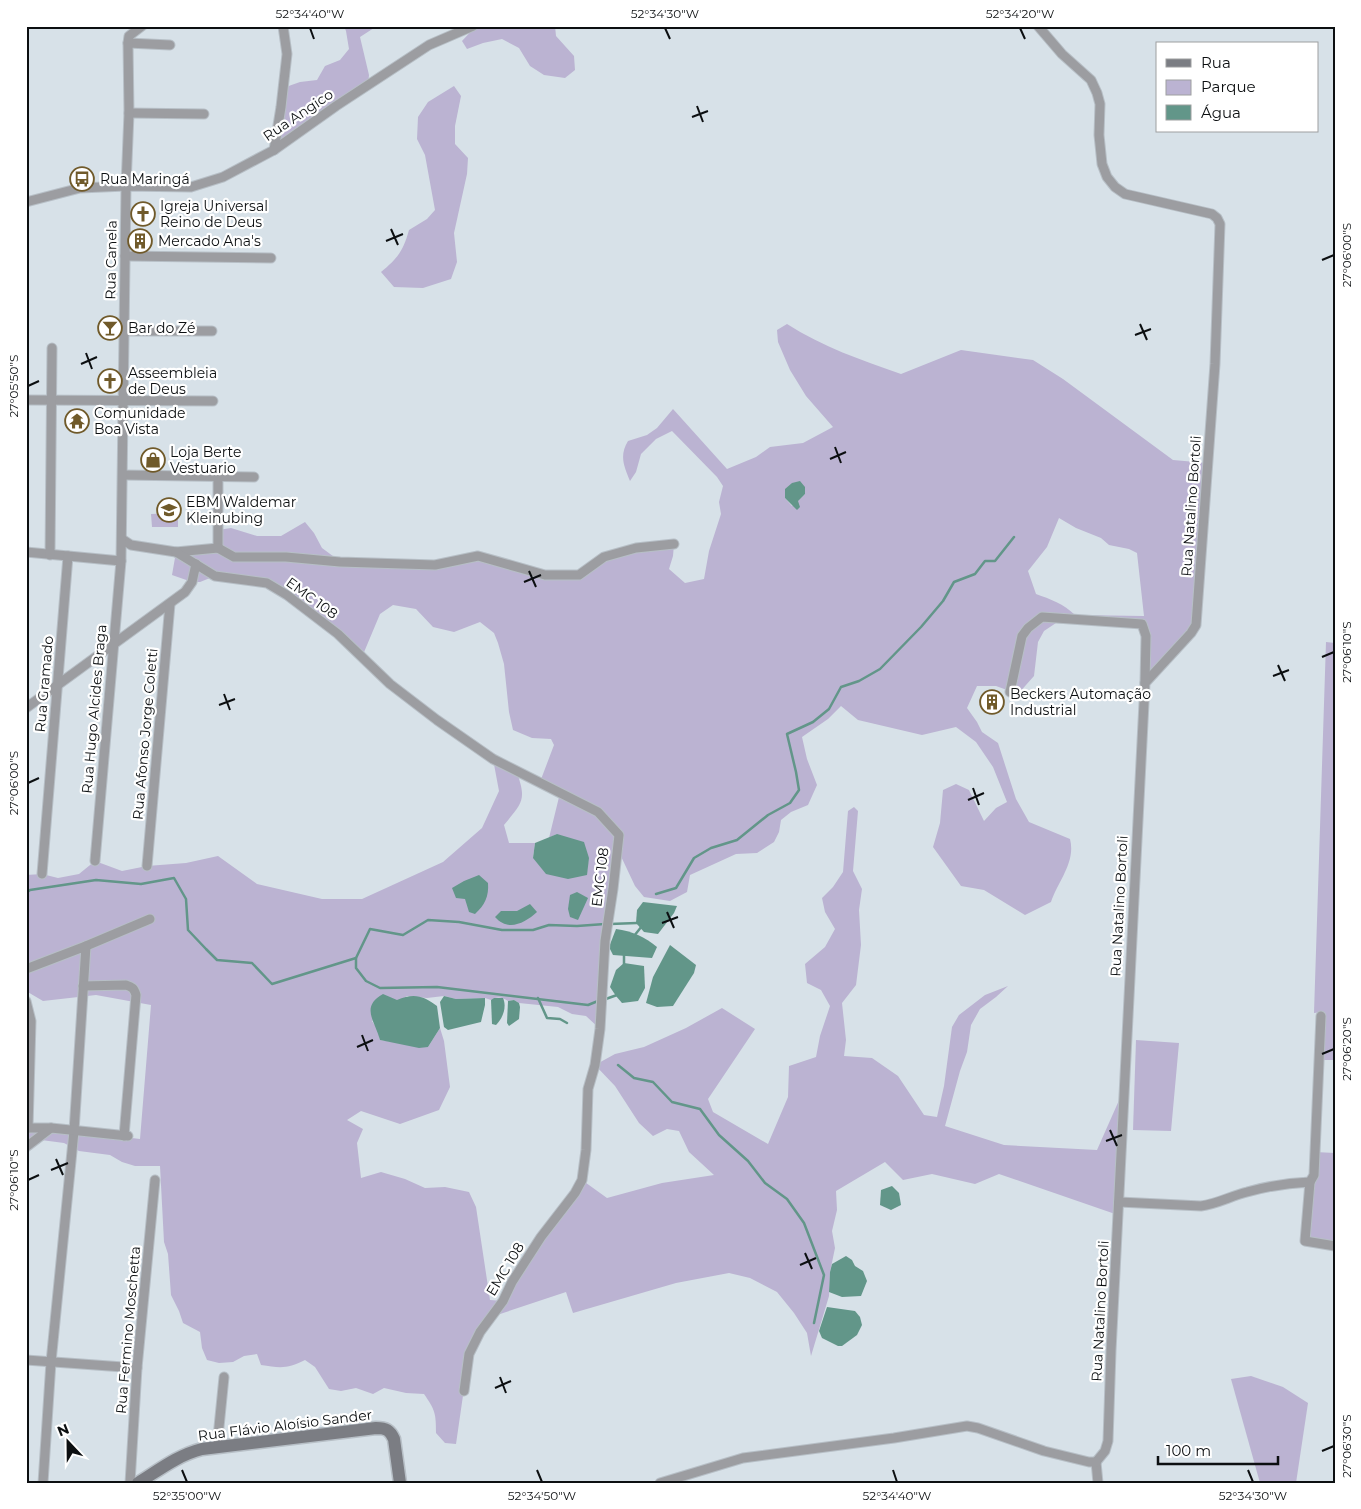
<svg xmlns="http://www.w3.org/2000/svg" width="1361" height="1509" viewBox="0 0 1361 1509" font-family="Montserrat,sans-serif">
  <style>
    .green { fill: #bbb3d2; fill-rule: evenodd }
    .water { fill: #629689 }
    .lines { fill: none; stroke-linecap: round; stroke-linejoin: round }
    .stream { stroke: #629689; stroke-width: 2.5 }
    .street-casing { stroke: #b7bfc6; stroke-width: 11 }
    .secondary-casing { stroke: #b7bfc6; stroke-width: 15 }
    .street { stroke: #9c9da1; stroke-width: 9 }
    .secondary { stroke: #7b7d83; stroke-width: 12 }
    .ticks { fill: none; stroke: #0c0f11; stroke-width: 2 }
    .labels { text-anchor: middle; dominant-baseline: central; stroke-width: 4.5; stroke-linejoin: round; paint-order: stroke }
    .street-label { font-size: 14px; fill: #0c0f11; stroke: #fff }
    .poi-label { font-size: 14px; fill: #0c0f11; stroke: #fff; text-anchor: start }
    .neatline { fill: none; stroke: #0c0f11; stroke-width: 2 }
    .ticks-label { font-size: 12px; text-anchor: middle; fill: #0c0f11 }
  </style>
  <rect width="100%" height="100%" fill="#d7e1e8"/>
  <!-- green -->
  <g class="green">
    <polygon points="344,26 377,26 360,37 369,75 368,85 274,150 283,88 300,82 317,80 325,66 340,60 349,49 346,31"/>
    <polygon points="476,26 555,26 556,36 574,56 575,70 565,78 544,75 530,66 519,48 502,39 483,43 467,49 462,41"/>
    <path d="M454,86L461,96L455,126V144L468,158L467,174L454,233L457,262L451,279L423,288L394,287L381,272C398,258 403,251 409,230L427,219L435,210L425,155L417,139L418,117L428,102Z"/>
    <path d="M787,324C823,347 861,360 901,374L961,350L1033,360L1063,379L1173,460L1207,463L1196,625L1145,683L1142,624L1109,622L1094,625L1056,623L1044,631L1038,642L1034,676L1018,694L996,686H977L967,708L977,722L982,732L998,743L1016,799L1029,822L1070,839C1076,862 1058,881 1051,902L1025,915L984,890L961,886L933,847L940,823L943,790L956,784L969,790L984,821L996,808L1007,802L993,767L976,742L956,727L922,735L858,720L841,706L828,719L802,737L807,759L817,785L808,805L791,812L781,820L779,832L774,842L757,853L736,854L690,875L687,892L670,901L644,897L635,886L618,850L600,1029L586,1016L572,1014L558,1007L519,1003L514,1000L508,1001C502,997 497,996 491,1000L485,998L456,999L444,996L427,998L407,996L372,1021L378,1030L380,1040L428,1047L440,1028L444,1041L450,1087L439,1110L400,1124L361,1111L347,1120L363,1129L357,1143L361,1178L381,1172L405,1179L425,1188L445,1187L469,1192L476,1207L490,1300L503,1301L582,1180L607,1198L662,1183L714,1175L689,1152L679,1131L667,1129L653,1136L639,1123L615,1086L595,1065L615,1054L644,1047L686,1028L722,1008L755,1029L708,1099L713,1112L768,1144L788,1097L789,1066L816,1057L820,1036L830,1006L821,990L807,983L805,964L825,947L835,929L825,912L822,898L833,887L843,872L848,811L854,807L858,811L853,871L862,889L859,910L861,945L856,985L842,1003L846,1040L844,1056L872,1058L898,1076L924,1115L937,1117L944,1086L952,1027L959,1015L985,995L1008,986L996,997L980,1009L971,1025L967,1052L960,1071L945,1126L1004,1145L1097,1150L1124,1089L1118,1215L999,1174L975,1184L932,1174L903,1180L885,1162L836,1191L837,1210L832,1231L835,1248L830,1272L829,1296L811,1356L807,1333L794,1313L777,1292L750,1278L729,1273L676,1283L573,1313L566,1292L491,1317L469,1354L456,1444L445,1443L436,1433C436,1413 435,1410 424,1394L406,1393L384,1388L373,1394L356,1388L341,1391L329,1389L315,1367L305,1360C288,1369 280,1368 261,1365L257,1354L244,1356L233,1362L219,1363L207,1360L202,1348L200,1332L183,1323L179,1311L171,1295L168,1254L164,1242L160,1166H135L122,1162L110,1155L79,1151L64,1143L26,1138V1129L91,1133L140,1139L151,1005L96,995L43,1001L26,991V875L42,874L58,878L79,874L95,861L122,871L147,866L186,863L218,856L257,884L322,899H362L443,862L482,828L499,791L493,759L516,770C527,800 523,802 504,825L509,843H535L533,858L557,834L549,838L560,793L540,782L554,745L551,739L532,738L513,730L509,712L504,664L498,643L494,633L480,622L454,632L433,627L416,609L393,605L380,614L362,657L267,583L215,576L200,582H192L172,575L176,552L218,548V530L231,528L257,536H281L305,522L314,533L322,548L341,562L435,565L478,556L545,575H578L604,557L674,544L673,556L669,569L685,583L704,579L709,551L721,514L719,502L723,486L717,477L672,431L656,439L641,454L636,472L630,481C624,466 619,456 628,441L647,435L657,428L673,409L727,469L756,457L770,447L803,443L833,427L806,396L790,370L778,342L777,330ZM786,489L805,494L792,506L785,498ZM1059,518L1076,528L1101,538L1109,545L1129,549L1137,553L1144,616L1075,615C1064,604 1050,599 1036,594L1028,571L1047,547Z"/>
    <polygon points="178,513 178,527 152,527 151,514"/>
    <polygon points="1326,642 1335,643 1335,1060 1319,1060 1322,1012 1314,1013"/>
    <polygon points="1136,1040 1179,1043 1171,1131 1133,1130"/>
    <polygon points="1315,1152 1335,1153 1335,1246 1305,1241"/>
    <polygon points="1251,1376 1283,1387 1308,1403 1296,1483 1260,1483 1231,1379"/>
  </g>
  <!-- water -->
  <g class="water">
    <polygon points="800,481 805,487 805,494 798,501 800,507 797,510 785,498 785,489 792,483"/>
    <polygon points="557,834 584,842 589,858 587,875 568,879 546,874 533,858 535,843"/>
    <path d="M479,875L488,883C489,896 485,905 475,914L469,912L465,899L456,898L452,888L464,881Z"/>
    <polygon points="577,892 588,898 578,920 570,917 568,909 570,895"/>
    <polygon points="643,902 677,906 674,913 658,934 644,932 636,923 637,910"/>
    <path d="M530,904L537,912C525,923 508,932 495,917L501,911H517Z"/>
    <path d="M616,929C632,931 645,937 657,947L652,958L613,955L609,947Z"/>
    <polygon points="670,945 696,965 694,973 673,1006 657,1007 646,1003 653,977"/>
    <polygon points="624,963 644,966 645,988 638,1001 622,1003 616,996 610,987 616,970"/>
    <path d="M383,994L397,1000C413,993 423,995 437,1006L440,1028L428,1047L419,1048L380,1040C375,1021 360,1007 383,994Z"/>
    <polygon points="444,996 456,999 485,998 485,1005 481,1022 448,1030 444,1027 440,1002"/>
    <path d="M494,998H503C507,1007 503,1018 496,1025L492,1024L491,1000Z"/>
    <polygon points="514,1000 519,1003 520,1007 519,1019 509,1026 507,1023 508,1001"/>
    <polygon points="892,1186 899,1193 901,1205 891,1210 880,1205 881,1190"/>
    <polygon points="846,1256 852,1260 855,1266 863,1271 867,1281 861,1296 842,1297 829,1292 830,1272 832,1264"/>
    <polygon points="827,1307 855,1311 860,1317 862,1325 857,1335 842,1346 838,1346 822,1338 819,1331"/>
  </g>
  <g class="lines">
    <!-- stream -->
    <g class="stream">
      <polyline points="26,893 30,890 96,880 141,884 174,878 186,899 188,930 206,949 217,960 252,963 272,984 356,958 370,929 403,935 428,920 459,922 502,930 533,930 549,925 577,926 605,924"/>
      <polyline points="656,894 676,888 694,858 711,848 737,840 768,815 790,803 799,790 796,772 787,734 813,722 829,709 841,687 859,681 880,669 921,627 943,601 954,582 975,574 985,561 995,561 1014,537"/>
      <polyline points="610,924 637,923"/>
      <polyline points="634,936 642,926"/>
      <polyline points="356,958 356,968 366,981 380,988 437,987 588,1005 598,1001"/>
      <polyline points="624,965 624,953"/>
      <polyline points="538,998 547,1018 560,1019 567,1023"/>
      <polyline points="603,1000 617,995"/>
      <polyline points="618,1065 634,1078 653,1082 672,1102 700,1109 719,1135 748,1161 765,1183 787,1199 804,1223 824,1275 814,1323"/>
    </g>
    <!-- street casing -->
    <g class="street-casing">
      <g id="street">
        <polyline points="1038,26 1062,54 1091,80 1097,93 1100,104 1099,135 1102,164 1107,177 1115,187 1125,194 1212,214 1217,218 1220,224 1215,364 1196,625 1191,633 1145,683 1111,1351 1108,1441 1105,1451 1096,1462"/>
        <polyline points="128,43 170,45"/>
        <polyline points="129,113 204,114"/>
        <polyline points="274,150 281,107 287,54 283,26"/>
        <polyline points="26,202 80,188 126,186 191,187 223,177 274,150 336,106 429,45 473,26"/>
        <polyline points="125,256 271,258"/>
        <polyline points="124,331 212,331"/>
        <polyline points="26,400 213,401"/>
        <polyline points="123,475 254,477"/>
        <polyline points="218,476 218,548"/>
        <polyline points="122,539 131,545 176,552 218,548 234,557 286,557 340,562 435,565 478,556 545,575 579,575 604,557 636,548 674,544"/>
        <polyline points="26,552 121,561"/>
        <polyline points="176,552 215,576 267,583 287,595 338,634 390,684 437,720 493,759 598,812 619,835 613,889 605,941 600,1029 595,1065 588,1089 586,1150 582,1180 575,1193 541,1237 512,1282 503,1301 480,1332 469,1354 464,1391"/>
        <polyline points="50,555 52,348"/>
        <polyline points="1010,692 1022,636 1028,628 1042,617 1142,624 1146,636 1145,683"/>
        <polyline points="26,708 185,592 192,582 196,564"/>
        <polyline points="95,861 121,561 126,186 129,113 128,43 129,36 142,26"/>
        <polyline points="147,866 170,604"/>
        <polyline points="42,874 68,556"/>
        <polyline points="86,946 150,919"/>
        <polyline points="26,969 86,946 74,1131 51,1362 43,1483"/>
        <path d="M83,986L126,985C132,987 134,988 136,995L124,1136"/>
        <polyline points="26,1001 31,1021 28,1128 26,1129"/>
        <polyline points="26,1128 51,1128 128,1136"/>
        <polyline points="26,1147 51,1128"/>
        <polyline points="1310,1182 1314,1175 1321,1016"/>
        <path d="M1119,1202L1201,1206C1217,1204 1231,1196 1247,1192C1268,1186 1288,1183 1310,1182L1305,1241L1335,1246"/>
        <polyline points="26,1360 137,1368"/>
        <polyline points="217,1447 224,1377"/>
        <polyline points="1096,1462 1098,1483"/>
        <polyline points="130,1483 137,1368 155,1180"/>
        <polyline points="660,1483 743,1458 894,1438 967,1426 978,1428 1044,1451 1089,1462 1096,1462"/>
      </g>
    </g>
    <!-- secondary casing -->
    <g class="secondary-casing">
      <path id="secondary" d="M138,1483C159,1470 178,1455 202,1449L376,1428C386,1428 390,1430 394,1439L400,1483"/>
    </g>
    <!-- street -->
    <use href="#street" class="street"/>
    <!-- secondary -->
    <use href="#secondary" class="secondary"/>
  </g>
  <!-- ticks -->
  <path class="ticks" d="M310,28L314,39M665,28L670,39M1020,28L1025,39M697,106L703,122M692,117L708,111M391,229L398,245M386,241L403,234M1322,260L1334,255M1140,324L1147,340M1135,335L1151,329M86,353L92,369M81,364L97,357M28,386L39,381M835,447L841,463M830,459L846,452M529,571L536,587M524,582L541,575M1322,657L1334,652M1278,665L1285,681M1273,676L1289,670M224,694L230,710M219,705L235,699M28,783L39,778M973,788L979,805M968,800L984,793M667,912L674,928M662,923L678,917M362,1035L368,1051M357,1047L373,1040M1322,1054L1334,1049M1110,1130L1117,1146M1106,1141L1122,1135M56,1159L63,1175M51,1170L68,1163M28,1180L39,1175M805,1253L812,1269M800,1265L816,1258M500,1377L506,1393M495,1388L511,1381M1322,1451L1334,1446M182,1470L187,1482M537,1470L542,1482M893,1470L897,1482M1248,1470L1253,1482"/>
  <!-- icons -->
  <defs>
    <g id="bus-ring" transform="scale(1.25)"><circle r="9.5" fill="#fff" stroke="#705a2a" stroke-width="1.5"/><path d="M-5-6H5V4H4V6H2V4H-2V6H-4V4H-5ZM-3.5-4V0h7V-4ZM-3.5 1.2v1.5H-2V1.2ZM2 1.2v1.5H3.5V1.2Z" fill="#705a2a"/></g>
    <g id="church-ring" transform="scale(1.25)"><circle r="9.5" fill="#fff" stroke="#705a2a" stroke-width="1.5"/><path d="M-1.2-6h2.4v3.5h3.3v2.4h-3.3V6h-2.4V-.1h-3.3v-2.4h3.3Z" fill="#705a2a"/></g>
    <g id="building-ring" transform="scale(1.25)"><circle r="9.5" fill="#fff" stroke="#705a2a" stroke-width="1.5"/><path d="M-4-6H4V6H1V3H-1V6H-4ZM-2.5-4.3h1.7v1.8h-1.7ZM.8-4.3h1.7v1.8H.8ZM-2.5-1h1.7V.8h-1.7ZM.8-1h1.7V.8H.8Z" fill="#705a2a"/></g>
    <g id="bar-ring" transform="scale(1.25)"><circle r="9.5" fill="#fff" stroke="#705a2a" stroke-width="1.5"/><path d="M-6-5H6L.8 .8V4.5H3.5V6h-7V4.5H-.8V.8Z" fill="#705a2a"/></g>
    <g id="temple-ring" transform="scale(1.25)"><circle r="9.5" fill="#fff" stroke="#705a2a" stroke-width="1.5"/><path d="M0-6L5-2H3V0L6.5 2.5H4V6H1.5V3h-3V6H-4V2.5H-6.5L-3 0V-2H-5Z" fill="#705a2a"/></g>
    <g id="shop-ring" transform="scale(1.25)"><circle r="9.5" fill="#fff" stroke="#705a2a" stroke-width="1.5"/><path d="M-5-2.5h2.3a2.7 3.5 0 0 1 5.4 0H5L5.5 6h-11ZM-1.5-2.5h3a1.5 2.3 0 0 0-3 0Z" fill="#705a2a"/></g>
    <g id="school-ring" transform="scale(1.25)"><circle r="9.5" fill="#fff" stroke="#705a2a" stroke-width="1.5"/><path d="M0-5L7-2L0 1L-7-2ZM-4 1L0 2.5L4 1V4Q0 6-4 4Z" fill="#705a2a"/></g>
  </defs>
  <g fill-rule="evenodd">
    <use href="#bus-ring" x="82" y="179"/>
    <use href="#church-ring" x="143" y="214"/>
    <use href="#building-ring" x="140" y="241"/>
    <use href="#bar-ring" x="110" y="328"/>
    <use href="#church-ring" x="110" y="381"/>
    <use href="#temple-ring" x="77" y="421"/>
    <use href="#shop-ring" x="153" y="460"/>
    <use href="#school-ring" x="169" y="510"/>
    <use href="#building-ring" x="992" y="702"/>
  </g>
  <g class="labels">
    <!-- street labels -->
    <g class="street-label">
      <text transform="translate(298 115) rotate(-34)">Rua Angico</text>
      <text transform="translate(111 260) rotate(-89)">Rua Canela</text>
      <text transform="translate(1191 506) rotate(-86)">Rua Natalino Bortoli</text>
      <text transform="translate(312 598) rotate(36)">EMC 108</text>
      <text transform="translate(44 684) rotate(-85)">Rua Gramado</text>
      <text transform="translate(94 709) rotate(-85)">Rua Hugo Alcides Braga</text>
      <text transform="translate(145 734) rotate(-85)">Rua Afonso Jorge Coletti</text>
      <text transform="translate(600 877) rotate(-83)">EMC 108</text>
      <text transform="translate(1119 906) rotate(-87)">Rua Natalino Bortoli</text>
      <text transform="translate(505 1269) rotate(-59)">EMC 108</text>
      <text transform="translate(1100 1311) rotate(-87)">Rua Natalino Bortoli</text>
      <text transform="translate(128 1330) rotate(-85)">Rua Fermino Moschetta</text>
      <text transform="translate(285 1425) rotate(-7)">Rua Flávio Aloísio Sander</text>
    </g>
    <!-- poi labels -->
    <g class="poi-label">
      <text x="100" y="179">Rua Maringá</text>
      <text x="160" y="206">Igreja Universal<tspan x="160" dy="16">Reino de Deus</tspan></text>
      <text x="158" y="241">Mercado Ana's</text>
      <text x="128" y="328">Bar do Zé</text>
      <text x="128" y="373">Asseembleia<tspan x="128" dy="16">de Deus</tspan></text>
      <text x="94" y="413">Comunidade<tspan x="94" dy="16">Boa Vista</tspan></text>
      <text x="170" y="452">Loja Berte<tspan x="170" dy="16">Vestuario</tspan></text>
      <text x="186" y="502">EBM Waldemar<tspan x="186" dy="16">Kleinubing</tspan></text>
      <text x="1010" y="694">Beckers Automação<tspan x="1010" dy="16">Industrial</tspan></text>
    </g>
  </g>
  <!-- border -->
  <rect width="1361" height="1509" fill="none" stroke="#ffffff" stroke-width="55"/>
  <!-- legend -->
  <rect x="1156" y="42" width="162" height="90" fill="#ffffff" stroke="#9e9fa0"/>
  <rect x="1166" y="59" width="25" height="8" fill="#7b7d83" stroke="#9e9fa0"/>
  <text x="1201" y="68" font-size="15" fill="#0c0f11">Rua</text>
  <rect x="1166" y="80" width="25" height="15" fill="#bbb3d2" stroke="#9e9fa0"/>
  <text x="1201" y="92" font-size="15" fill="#0c0f11">Parque</text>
  <rect x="1166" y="105" width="25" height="15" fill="#629689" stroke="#9e9fa0"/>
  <text x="1201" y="118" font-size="15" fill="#0c0f11">Água</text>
  <!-- north arrow -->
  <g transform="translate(68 1442) rotate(338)" stroke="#ffffff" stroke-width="4" paint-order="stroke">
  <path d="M0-4L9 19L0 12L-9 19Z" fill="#0c0f11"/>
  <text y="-8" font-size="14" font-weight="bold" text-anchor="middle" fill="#0c0f11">N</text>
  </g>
  <!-- scale -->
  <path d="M1158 1456v8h120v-8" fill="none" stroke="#0c0f11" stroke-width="2.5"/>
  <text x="1166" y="1456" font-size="15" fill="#0c0f11" stroke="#ffffff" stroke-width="4" paint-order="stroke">100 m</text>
  <rect x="28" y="28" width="1306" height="1454" class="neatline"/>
  <g class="ticks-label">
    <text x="310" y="18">52°34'40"W</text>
    <text x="665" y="18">52°34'30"W</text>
    <text x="1020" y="18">52°34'20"W</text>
    <text transform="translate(1347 255) rotate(-90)" y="4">27°06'00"S</text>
    <text transform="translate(14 386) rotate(-90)" y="4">27°05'50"S</text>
    <text transform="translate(1347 652) rotate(-90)" y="4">27°06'10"S</text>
    <text transform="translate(14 783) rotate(-90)" y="4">27°06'00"S</text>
    <text transform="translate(1347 1049) rotate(-90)" y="4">27°06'20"S</text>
    <text transform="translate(14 1180) rotate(-90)" y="4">27°06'10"S</text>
    <text transform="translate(1347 1446) rotate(-90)" y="4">27°06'30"S</text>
    <text x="187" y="1500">52°35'00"W</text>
    <text x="542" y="1500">52°34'50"W</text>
    <text x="897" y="1500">52°34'40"W</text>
    <text x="1253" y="1500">52°34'30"W</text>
  </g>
</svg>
